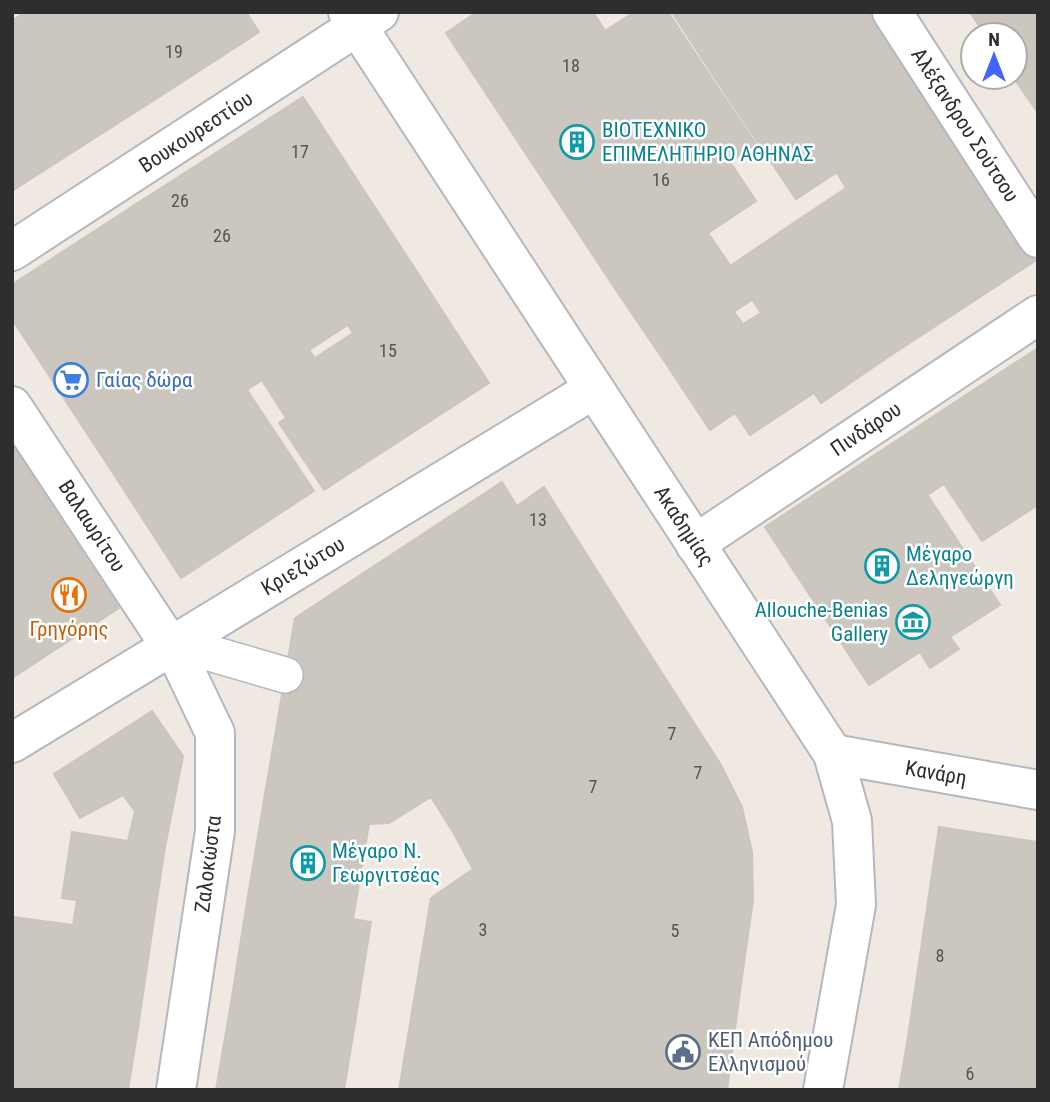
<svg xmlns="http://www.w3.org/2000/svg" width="1050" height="1102" viewBox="0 0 1050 1102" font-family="'Roboto Condensed',sans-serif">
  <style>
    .building { fill: #cbc7bf; stroke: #cbc5ba; stroke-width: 2 }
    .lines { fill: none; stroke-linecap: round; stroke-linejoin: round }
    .lane-casing { stroke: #b4b7c1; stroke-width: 38 }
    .street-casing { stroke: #b4b7c1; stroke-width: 42 }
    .secondary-casing { stroke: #b4b7c1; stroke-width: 42 }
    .lane { stroke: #fff; stroke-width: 35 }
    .street { stroke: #fff; stroke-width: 38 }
    .secondary { stroke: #fff; stroke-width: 38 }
    .labels { text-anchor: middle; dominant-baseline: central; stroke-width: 5; stroke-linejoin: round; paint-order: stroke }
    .number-label { font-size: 18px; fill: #555452 }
    .street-label { font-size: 21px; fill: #2e2e2e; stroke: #fff }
    .culture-label { font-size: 21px; fill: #0d838f; stroke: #fff; text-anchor: start }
    .shop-label { font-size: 21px; fill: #366cbe; stroke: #fff; text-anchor: start }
    .food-label { font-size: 21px; fill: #c56008; stroke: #fff }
    .service-label { font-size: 21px; fill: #4e5e75; stroke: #fff; text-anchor: start }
  </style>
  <rect width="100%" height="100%" fill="#efe9e1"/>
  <!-- building -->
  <g class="building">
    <polygon points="25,12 93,12 151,102 12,191 12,21"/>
    <polygon points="93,12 246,12 259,32 151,102"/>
    <polygon points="477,12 593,12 605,31 634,12 668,12 718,88 554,196 446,33"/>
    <polygon points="672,12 845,12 724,92"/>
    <polygon points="845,12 869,12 933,109 796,199 724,92"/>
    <polygon points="970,12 1028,12 994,35 985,35"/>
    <polygon points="1028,12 1038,12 1038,109 1036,110 1013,77 1015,77 1015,35 994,35"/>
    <polygon points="718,88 756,144 730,162 756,201 618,293 554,196"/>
    <polygon points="303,97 421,278 262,380 144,199"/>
    <polygon points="933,109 1035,261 891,355 801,218 846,188 837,173"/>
    <polygon points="144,199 262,380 115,476 12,319 12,288 16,282"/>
    <polygon points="801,218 891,355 821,403 730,266"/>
    <polygon points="708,233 753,299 663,359 618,293"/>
    <polygon points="421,278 489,383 324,490 279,423 286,418 262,380 309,350 315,358 353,333 348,325"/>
    <polygon points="734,312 743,324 761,313 814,393 750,435 735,413 710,430 663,359"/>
    <polygon points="1038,348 1038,503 966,395"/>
    <polygon points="247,390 314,491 181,578 115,476"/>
    <polygon points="966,395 1038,503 1038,505 982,541 944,484 927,495 893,443"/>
    <polygon points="893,443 1000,605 950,637 959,649 930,668 920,652 869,685 765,527"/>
    <polygon points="12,445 32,476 12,489"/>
    <polygon points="32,476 119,608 12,678 12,489"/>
    <polygon points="502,482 517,506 544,487 635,631 436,753 475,819 453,832 431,797 389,823 369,824 263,806 295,618"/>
    <polygon points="635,631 721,765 742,807 752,852 753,900 653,892 559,961 436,753"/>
    <polygon points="152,711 183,756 165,847 128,841 135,811 123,795 80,818 54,774"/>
    <polygon points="263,806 369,824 353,919 247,902"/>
    <polygon points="475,819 559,961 740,991 727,1090 399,1090 431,898 473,869 453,832"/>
    <polygon points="939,827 1038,842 1038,1056 908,1037"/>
    <polygon points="72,832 165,847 155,912 62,898"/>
    <polygon points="653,892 753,900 740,991 559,961"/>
    <polygon points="77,901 155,912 138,1028 12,1008 12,917 73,925"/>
    <polygon points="247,902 371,922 355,1023 231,1003"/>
    <polygon points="231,1003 355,1023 344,1090 216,1090"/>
    <polygon points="12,1008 138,1028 128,1090 12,1090"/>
    <polygon points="908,1037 1038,1056 1038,1090 899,1090"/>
  </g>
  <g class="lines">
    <!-- lane casing -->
    <g class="lane-casing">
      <polyline id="lane" points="171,646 199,650 285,675"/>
    </g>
    <!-- street casing -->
    <g class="street-casing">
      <g id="street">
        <polyline points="892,12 1038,238"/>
        <polyline points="12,251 379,12"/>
        <polyline points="12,406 181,662 215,733 215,831 176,1090"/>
        <polyline points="695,544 1038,315"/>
        <polyline points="12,743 594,389"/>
      </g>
    </g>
    <!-- secondary casing -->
    <g class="secondary-casing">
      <g id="secondary">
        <polyline points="348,12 833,754 852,821 856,905 823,1090"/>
        <polyline points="833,754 1038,790"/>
      </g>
    </g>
    <!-- lane -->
    <use href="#lane" class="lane"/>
    <!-- street -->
    <use href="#street" class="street"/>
    <!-- secondary -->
    <use href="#secondary" class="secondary"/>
  </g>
  <!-- icons -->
  <defs>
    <g id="building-ring" transform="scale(1.75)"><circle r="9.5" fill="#fff" stroke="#0f9aa8" stroke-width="1.5"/><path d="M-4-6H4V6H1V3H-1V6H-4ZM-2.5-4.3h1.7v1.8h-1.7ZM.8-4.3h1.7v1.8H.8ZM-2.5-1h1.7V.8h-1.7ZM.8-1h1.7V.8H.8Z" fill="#0f9aa8"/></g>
    <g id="supermarket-ring" transform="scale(1.75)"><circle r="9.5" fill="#fff" stroke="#3f7fe0" stroke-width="1.5"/><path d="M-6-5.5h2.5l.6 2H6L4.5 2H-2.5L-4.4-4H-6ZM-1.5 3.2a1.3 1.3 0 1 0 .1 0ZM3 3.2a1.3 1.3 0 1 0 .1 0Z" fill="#3f7fe0"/></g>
    <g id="restaurant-ring" transform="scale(1.75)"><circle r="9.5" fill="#fff" stroke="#e8710a" stroke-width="1.5"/><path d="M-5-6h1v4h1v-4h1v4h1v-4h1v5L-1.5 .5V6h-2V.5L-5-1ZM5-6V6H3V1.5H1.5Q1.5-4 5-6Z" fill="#e8710a"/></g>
    <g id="museum-ring" transform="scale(1.75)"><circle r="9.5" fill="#fff" stroke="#0f9aa8" stroke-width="1.5"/><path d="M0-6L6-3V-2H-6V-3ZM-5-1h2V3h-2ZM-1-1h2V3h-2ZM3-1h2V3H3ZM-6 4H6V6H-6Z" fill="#0f9aa8"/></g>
    <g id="civic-ring" transform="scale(1.75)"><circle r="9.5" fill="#fff" stroke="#5c6f8a" stroke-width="1.5"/><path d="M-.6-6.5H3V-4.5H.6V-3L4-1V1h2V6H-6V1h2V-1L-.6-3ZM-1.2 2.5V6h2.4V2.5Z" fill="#5c6f8a"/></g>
  </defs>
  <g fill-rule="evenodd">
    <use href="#building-ring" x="577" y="142"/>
    <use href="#supermarket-ring" x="71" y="380"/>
    <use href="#building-ring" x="882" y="566"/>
    <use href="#restaurant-ring" x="69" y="595"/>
    <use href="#museum-ring" x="913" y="622"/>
    <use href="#building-ring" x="308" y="863"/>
    <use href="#civic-ring" x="683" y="1052"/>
  </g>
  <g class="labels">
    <!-- number labels -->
    <g class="number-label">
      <text x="174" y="51">19</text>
      <text x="571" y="65">18</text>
      <text x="300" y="151">17</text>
      <text x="661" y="179">16</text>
      <text x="180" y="200">26</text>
      <text x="222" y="235">26</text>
      <text x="388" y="350">15</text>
      <text x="538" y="519">13</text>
      <text x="672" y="733">7</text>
      <text x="698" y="772">7</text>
      <text x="593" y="786">7</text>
      <text x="483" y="929">3</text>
      <text x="675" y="930">5</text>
      <text x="940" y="955">8</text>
      <text x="970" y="1073">6</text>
    </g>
    <!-- street labels -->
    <g class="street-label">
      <text transform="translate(965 125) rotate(57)">Αλέξανδρου Σούτσου</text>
      <text transform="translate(196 132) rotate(-33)">Βουκουρεστίου</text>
      <text transform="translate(866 429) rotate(-34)">Πινδάρου</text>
      <text transform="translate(92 526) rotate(57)">Βαλαωρίτου</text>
      <text transform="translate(684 526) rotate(57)">Ακαδημίας</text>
      <text transform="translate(303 566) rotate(-31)">Κριεζώτου</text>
      <text transform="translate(936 773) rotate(10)">Κανάρη</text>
      <text transform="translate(208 864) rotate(-83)">Ζαλοκώστα</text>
    </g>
    <!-- culture labels -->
    <g class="culture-label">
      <text x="602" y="130">ΒΙΟΤΕΧΝΙΚΟ<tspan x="602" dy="24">ΕΠΙΜΕΛΗΤΗΡΙΟ ΑΘΗΝΑΣ</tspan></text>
      <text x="906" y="554">Μέγαρο<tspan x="906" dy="24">Δεληγεώργη</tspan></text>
      <text x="888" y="610" text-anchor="end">Allouche-Benias<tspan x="888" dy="24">Gallery</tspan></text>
      <text x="332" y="851">Μέγαρο Ν.<tspan x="332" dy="24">Γεωργιτσέας</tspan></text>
    </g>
    <!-- shop labels -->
    <g class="shop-label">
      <text x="96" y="380">Γαίας δώρα</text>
    </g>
    <!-- food labels -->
    <g class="food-label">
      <text x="69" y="629">Γρηγόρης</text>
    </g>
    <!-- service labels -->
    <g class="service-label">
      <text x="708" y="1040">ΚΕΠ Απόδημου<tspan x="708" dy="24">Ελληνισμού</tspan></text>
    </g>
  </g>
  <!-- border -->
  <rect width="1050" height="1102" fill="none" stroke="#2e2e2e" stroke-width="28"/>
  <!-- north arrow -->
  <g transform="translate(994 56)"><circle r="33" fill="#ffffff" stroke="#ababab" stroke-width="2"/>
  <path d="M0-5L12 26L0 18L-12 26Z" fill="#4264fb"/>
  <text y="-10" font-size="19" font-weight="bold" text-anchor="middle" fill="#2e2e2e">N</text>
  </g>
</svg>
